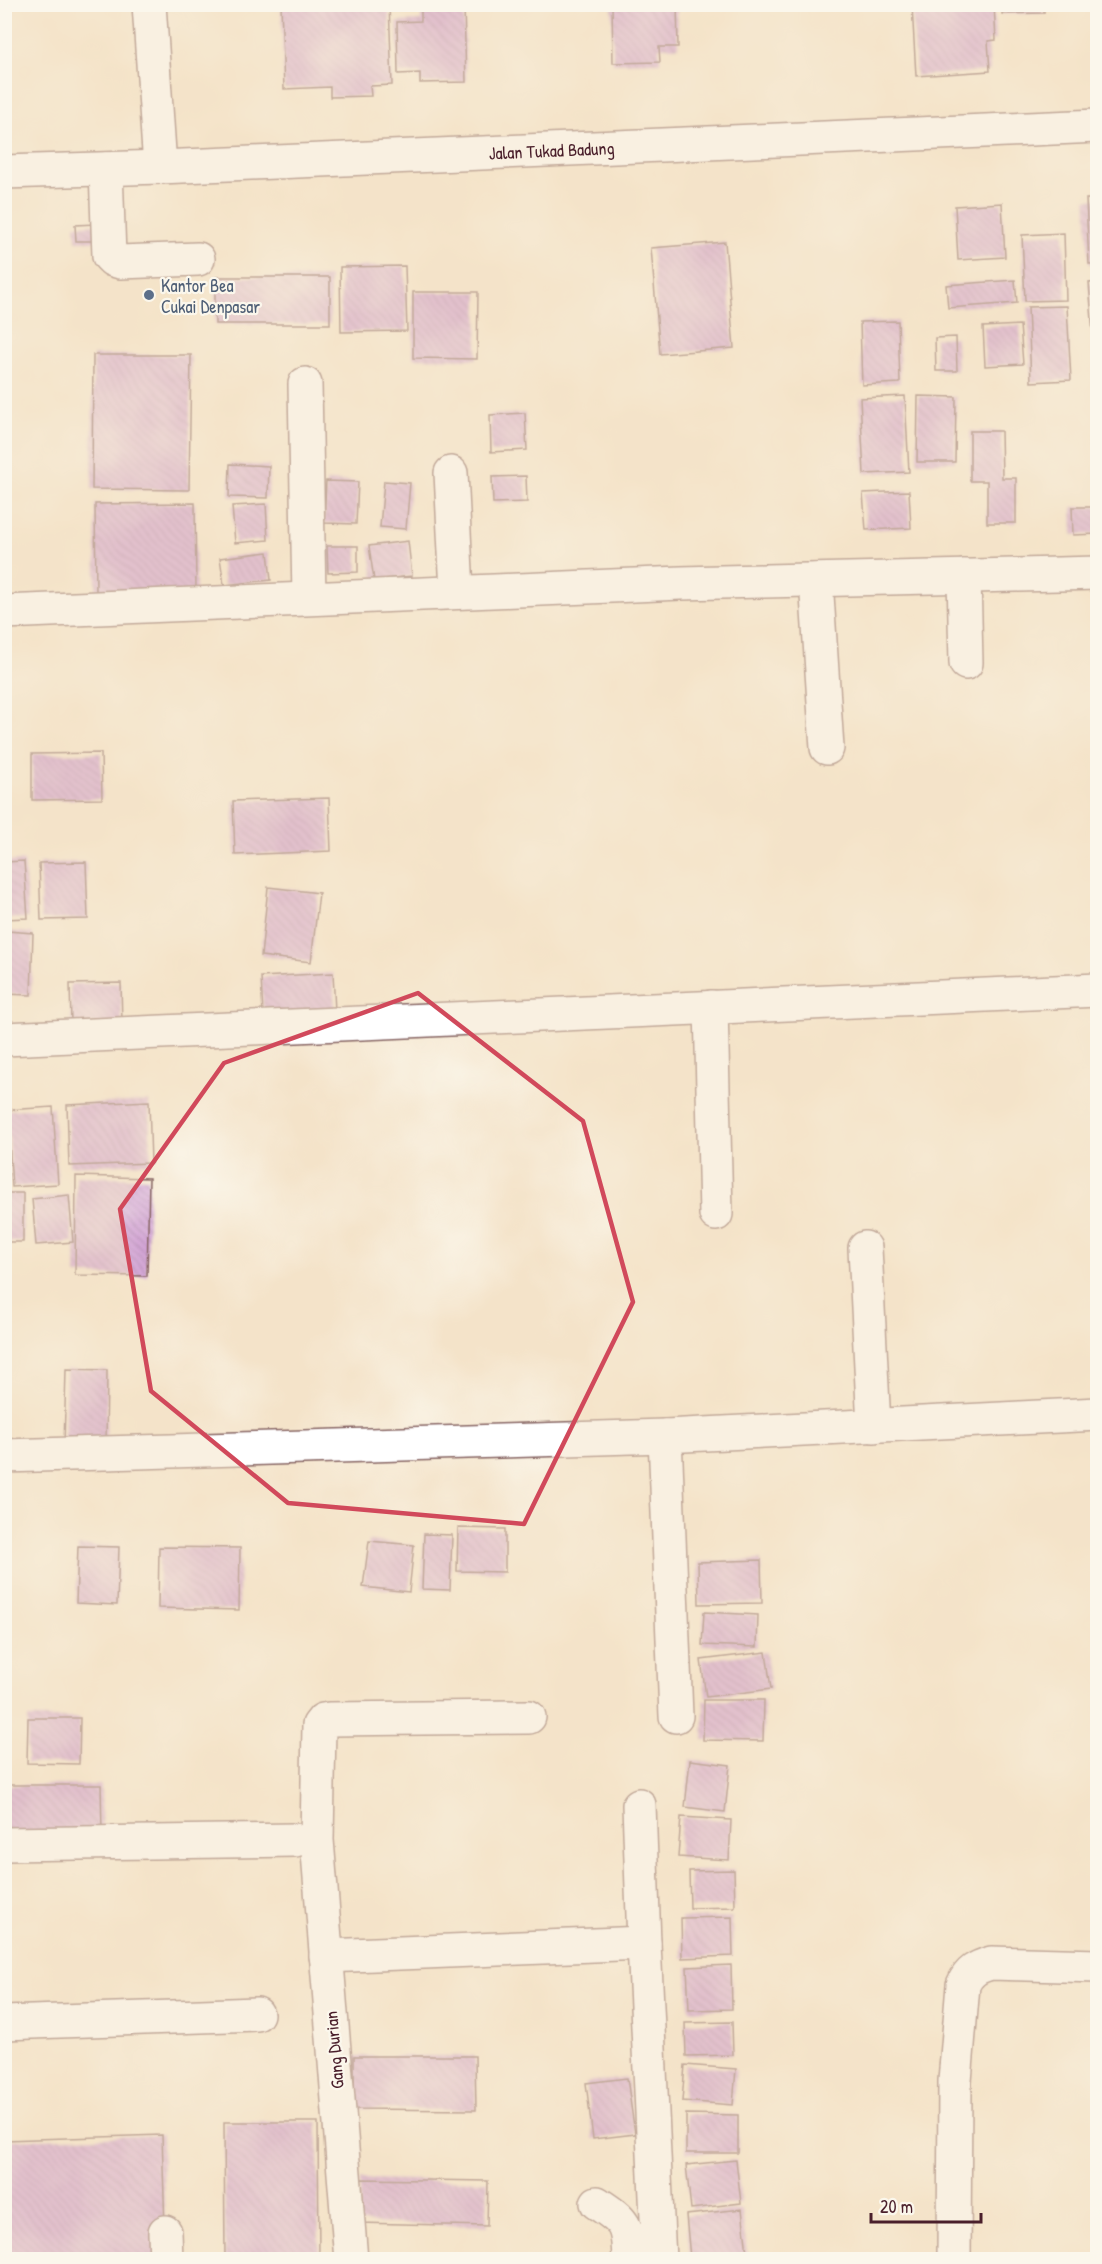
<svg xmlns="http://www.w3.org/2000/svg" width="1102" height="2264" viewBox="0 0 1102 2264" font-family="'Patrick Hand',sans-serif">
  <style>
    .building { fill: url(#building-back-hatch) }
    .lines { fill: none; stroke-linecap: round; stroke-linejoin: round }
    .minor-casing { stroke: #866462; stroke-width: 36 }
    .minor { stroke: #fff; stroke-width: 33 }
    .marked { fill: none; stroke: #d1495b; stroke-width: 4.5; stroke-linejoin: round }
    .service-dot { fill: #5c6f8a; stroke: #fbf7ec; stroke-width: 2 }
    .labels { text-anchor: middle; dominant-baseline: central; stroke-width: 4.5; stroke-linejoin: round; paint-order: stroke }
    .street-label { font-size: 18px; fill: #4a1f2b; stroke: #fbf7ec }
    .service-label { font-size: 18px; fill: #4e5e75; stroke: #fbf7ec; text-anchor: start }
  </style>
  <defs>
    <pattern id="building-back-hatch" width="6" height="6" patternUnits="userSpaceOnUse" patternTransform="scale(1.5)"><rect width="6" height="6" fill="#cc95d2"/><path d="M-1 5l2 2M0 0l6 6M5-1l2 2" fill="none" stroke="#a879ab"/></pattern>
  </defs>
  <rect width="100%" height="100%" fill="#fbf7ec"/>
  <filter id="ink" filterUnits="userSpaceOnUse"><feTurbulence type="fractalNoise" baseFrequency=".0167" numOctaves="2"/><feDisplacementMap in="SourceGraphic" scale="12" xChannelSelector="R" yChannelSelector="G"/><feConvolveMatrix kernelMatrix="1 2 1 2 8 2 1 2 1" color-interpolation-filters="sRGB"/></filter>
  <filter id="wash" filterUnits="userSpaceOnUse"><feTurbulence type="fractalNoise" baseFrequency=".008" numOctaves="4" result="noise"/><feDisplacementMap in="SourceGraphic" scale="24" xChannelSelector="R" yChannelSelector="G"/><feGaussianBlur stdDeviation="1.35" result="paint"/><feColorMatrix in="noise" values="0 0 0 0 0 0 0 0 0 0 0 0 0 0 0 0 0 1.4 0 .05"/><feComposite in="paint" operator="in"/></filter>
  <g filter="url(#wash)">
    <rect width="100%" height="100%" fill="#f4e3c9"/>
    <g id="blocks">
      <!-- building -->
      <g class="building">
        <polygon points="281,4 389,4 392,85 370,86 371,96 330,97 330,87 284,89"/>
        <polygon points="612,4 677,4 678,47 659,47 660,62 613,63"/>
        <polygon points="1002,4 1044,4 1044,13 1002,14"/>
        <polygon points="421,5 464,5 466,82 420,83 420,73 398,74 397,22 421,21"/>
        <polygon points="912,5 994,5 996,40 988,41 990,71 916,76"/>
        <polygon points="1086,199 1098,199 1098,264 1089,264"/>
        <polygon points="1002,203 1005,257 958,260 955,206"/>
        <polygon points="96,224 97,241 76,241 75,225"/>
        <polygon points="1064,233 1066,300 1025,301 1022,235"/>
        <polygon points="725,242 734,348 660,354 651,248"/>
        <polygon points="405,266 407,331 341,332 340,267"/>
        <rect x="215" y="277" width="115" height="47"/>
        <polygon points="1015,280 1017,303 948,308 946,285"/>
        <polygon points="1098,282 1098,372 1096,372 1089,283"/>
        <polygon points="413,292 478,292 477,359 413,358"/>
        <polygon points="1067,306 1071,380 1031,382 1028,307"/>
        <polygon points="898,321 900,383 862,385 860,322"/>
        <polygon points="1020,325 1023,364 985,366 983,327"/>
        <polygon points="956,337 957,371 936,371 935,338"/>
        <polygon points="93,355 191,355 189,490 92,489"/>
        <polygon points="905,396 909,472 864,474 860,398"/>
        <polygon points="918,396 956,397 955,462 917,462"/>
        <polygon points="525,413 527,450 491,452 490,415"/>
        <polygon points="970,431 1001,431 1002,478 1016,478 1016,523 987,523 987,481 970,481"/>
        <polygon points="230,464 269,466 268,498 229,497"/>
        <polygon points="526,476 527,502 493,503 492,477"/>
        <polygon points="326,481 358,482 356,524 324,523"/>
        <polygon points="384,481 410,483 406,529 380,527"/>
        <polygon points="909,491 911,528 866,530 863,493"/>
        <polygon points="195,503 196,592 96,592 95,504"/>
        <polygon points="266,504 268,540 235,543 232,506"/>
        <polygon points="1072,507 1098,507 1098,534 1073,535"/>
        <polygon points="408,541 412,576 374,580 369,546"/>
        <polygon points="327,546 358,546 358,572 328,573"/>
        <polygon points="268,552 271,580 224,585 220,558"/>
        <polygon points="101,753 102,799 32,800 32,754"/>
        <polygon points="329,798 331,851 235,855 233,801"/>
        <polygon points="24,861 28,918 4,919 4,862"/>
        <polygon points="86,862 88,919 41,920 39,863"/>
        <polygon points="268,887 319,893 311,962 261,956"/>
        <polygon points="7,931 33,933 31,995 4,994"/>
        <polygon points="333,973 335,1011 263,1015 261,977"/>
        <polygon points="121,983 122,1023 71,1024 70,984"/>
        <polygon points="149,1101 151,1163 69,1166 67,1105"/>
        <polygon points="53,1107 58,1184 12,1187 7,1110"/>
        <polygon points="76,1176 149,1178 147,1276 75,1275"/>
        <rect x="4" y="1193" width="19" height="49"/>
        <polygon points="69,1195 73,1242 36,1245 32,1199"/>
        <polygon points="66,1369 107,1370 106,1447 64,1446"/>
        <polygon points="458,1528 505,1529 505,1572 457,1571"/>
        <polygon points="424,1534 452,1535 450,1590 422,1589"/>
        <polygon points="369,1541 414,1545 409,1592 363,1587"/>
        <polygon points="78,1546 119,1547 117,1605 76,1603"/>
        <polygon points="159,1547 240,1548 239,1610 158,1608"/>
        <polygon points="761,1560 762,1603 699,1604 698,1562"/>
        <polygon points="704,1612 758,1615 757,1647 702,1645"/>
        <polygon points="766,1652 771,1689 706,1697 701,1660"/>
        <polygon points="704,1700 764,1700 763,1741 703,1740"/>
        <polygon points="28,1718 80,1718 79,1764 27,1763"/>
        <polygon points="690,1760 730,1765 725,1812 685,1807"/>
        <polygon points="4,1785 101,1785 102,1835 4,1836"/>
        <polygon points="681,1817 731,1820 729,1860 678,1857"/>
        <polygon points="734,1870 735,1907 690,1908 689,1871"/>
        <polygon points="732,1917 733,1956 682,1958 681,1918"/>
        <polygon points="731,1965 732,2009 689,2010 687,1967"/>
        <polygon points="732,2022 733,2055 686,2056 685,2023"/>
        <polygon points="354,2056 475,2056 476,2110 354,2109"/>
        <polygon points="685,2065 736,2069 733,2105 682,2101"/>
        <polygon points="627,2078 635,2134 593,2139 586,2083"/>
        <polygon points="686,2114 738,2115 738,2153 686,2153"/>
        <polygon points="224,2122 318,2122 319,2260 225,2260"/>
        <polygon points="162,2135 166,2260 4,2260 4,2140"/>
        <polygon points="736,2160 741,2203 691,2209 686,2165"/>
        <polygon points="360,2179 488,2181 487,2226 359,2223"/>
        <polygon points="742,2209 747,2253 690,2258 686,2215"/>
      </g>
    </g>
  </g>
  <g filter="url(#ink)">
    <use href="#blocks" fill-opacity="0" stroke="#866462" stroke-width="1.5"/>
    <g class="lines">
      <!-- minor casing -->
      <g class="minor-casing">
        <g id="minor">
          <polyline points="149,4 160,167"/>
          <polyline points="106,169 109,256 113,260 120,262 198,259"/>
          <path id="s1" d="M4,172L160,167L1098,126"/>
          <polyline points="305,384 309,598"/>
          <polyline points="451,473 457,591"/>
          <polyline points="964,576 966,663"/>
          <polyline points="816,580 827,748"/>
          <polyline points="4,612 681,583 1098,573"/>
          <polyline points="711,1007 716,1214"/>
          <polyline points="4,1039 1098,990"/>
          <polyline points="865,1248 874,1426"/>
          <polyline points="665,1436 676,1716"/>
          <polyline points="4,1456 665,1436 1098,1414"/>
          <polyline points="639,1805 644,1943 659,2260"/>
          <polyline points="4,1844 295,1840"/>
          <polyline points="326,1956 644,1943"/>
          <polyline points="4,2023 257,2014"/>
          <path d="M597,2203C626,2222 628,2225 629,2260"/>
          <polyline points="165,2232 166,2260"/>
          <polyline points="351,2260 317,1840 319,1725 323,1720 329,1719 529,1717"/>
          <path d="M954,2260L955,2081L963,1985C969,1971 977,1967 991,1963L1098,1966"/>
        </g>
      </g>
      <!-- minor -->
      <use href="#minor" class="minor"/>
    </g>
  </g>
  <!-- marked area -->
  <path d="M0 0H1102V2264H0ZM418,993L583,1121L633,1302L524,1524L288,1503L151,1391L120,1209L224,1063Z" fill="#f4e3c9" fill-opacity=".55" fill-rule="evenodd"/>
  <path class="marked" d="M418,993L583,1121L633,1302L524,1524L288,1503L151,1391L120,1209L224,1063Z"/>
  <!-- markers -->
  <circle class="service-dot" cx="149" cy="295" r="6"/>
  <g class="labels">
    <!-- street labels -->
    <g class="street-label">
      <text stroke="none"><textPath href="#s1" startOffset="548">Jalan Tukad Badung</textPath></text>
      <text transform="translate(334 2050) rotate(-95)">Gang Durian</text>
    </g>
    <!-- service labels -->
    <g class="service-label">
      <text x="161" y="285">Kantor Bea<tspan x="161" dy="21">Cukai Denpasar</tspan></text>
    </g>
  </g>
  <!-- margin -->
  <rect width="1102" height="2264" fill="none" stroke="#fbf7ec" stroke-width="24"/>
  <!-- scale -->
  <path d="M871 2213v9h110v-9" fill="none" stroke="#4a1f2b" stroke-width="3"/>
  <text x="880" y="2213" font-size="18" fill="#4a1f2b" stroke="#fbf7ec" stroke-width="4.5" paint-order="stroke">20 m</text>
</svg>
